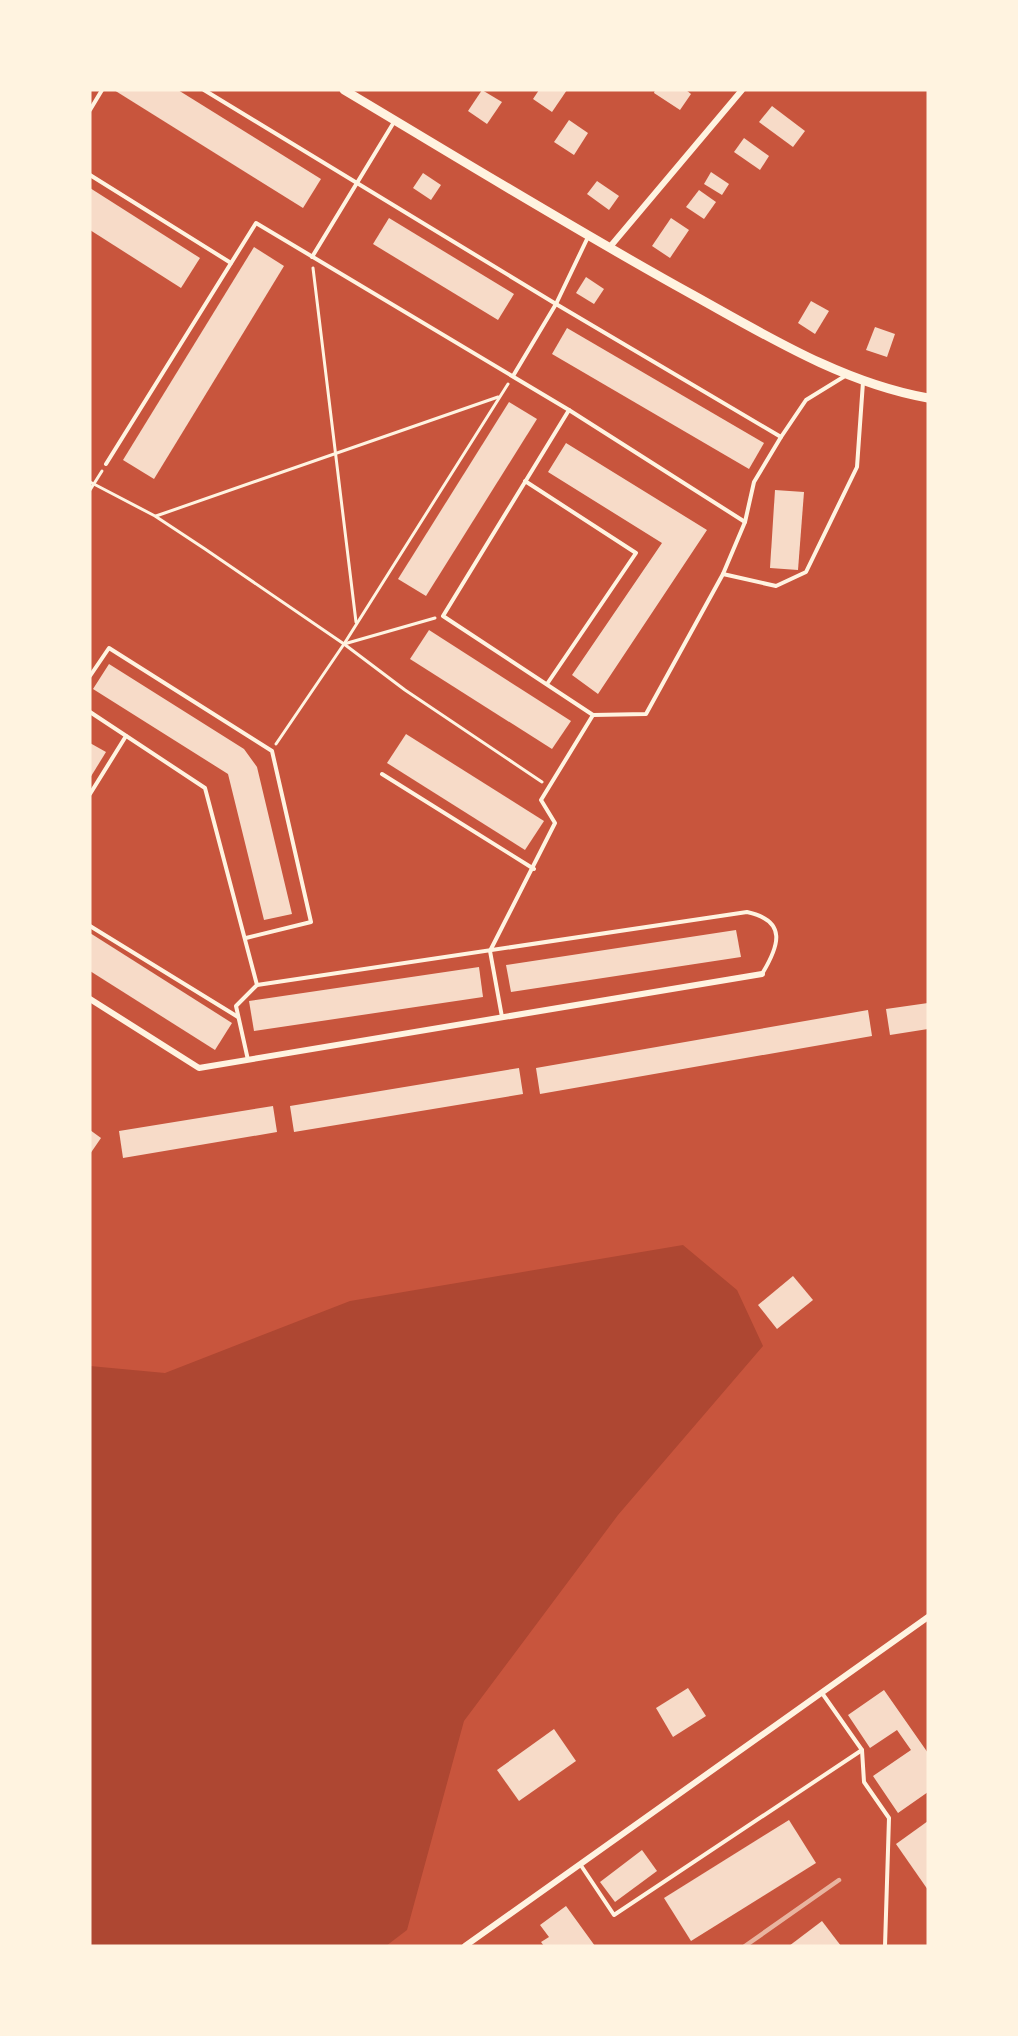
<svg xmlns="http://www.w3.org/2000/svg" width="1018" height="2036" viewBox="0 0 1018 2036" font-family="'Fira Sans Condensed',sans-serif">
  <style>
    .green { fill: #ae4732 }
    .building { fill: #f7dbc8 }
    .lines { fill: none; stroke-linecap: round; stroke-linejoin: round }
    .path { stroke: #fff3e0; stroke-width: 3 }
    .service { stroke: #fff3e0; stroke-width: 4 }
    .minor { stroke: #fff3e0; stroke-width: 6 }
    .tertiary { stroke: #fff3e0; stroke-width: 9 }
    .rail { stroke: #e9b49f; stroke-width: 4.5 }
  </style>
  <rect width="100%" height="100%" fill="#c8553d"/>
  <!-- green -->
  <polygon class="green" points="683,1245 737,1290 763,1346 618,1515 464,1721 407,1930 386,1946 90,1946 90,1366 165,1373 350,1301"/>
  <!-- building -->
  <g class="building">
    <polygon points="114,90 178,90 321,179 303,208"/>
    <polygon points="482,90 502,102 487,124 468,111"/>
    <polygon points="539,90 567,90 552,112 533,99"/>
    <polygon points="655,90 686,90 691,94 680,110 654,93"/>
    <polygon points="772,106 805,131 793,147 759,122"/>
    <polygon points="569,120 588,133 574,155 554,142"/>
    <polygon points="744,138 769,156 760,170 734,152"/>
    <polygon points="711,172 729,184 722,195 704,184"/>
    <polygon points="423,173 441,185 431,200 413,188"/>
    <polygon points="597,181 619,196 609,210 587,194"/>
    <polygon points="90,188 200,258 181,288 90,230"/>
    <polygon points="699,190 716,202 704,219 686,207"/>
    <polygon points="389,218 514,294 498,320 373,244"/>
    <polygon points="671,218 689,230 670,258 652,246"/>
    <polygon points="254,247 284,266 154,479 123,460"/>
    <polygon points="586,277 604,289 594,304 576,293"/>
    <polygon points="811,301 829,311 815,334 798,323"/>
    <polygon points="875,327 895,334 887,357 866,350"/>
    <polygon points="567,328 764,443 749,469 552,354"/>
    <polygon points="509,402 537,419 426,596 398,579"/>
    <polygon points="566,443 707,530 598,694 572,675 662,543 548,472"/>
    <polygon points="775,490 804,492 798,570 770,568"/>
    <polygon points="429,630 571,721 552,749 410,659"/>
    <polygon points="109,664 244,749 257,767 292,914 264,920 228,774 93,689"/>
    <polygon points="406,734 544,821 525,850 387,763"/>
    <polygon points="90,743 106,752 90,778"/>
    <polygon points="736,930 741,957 511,992 506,965"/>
    <polygon points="90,933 232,1023 215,1050 90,971"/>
    <polygon points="479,967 483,997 254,1031 249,1001"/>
    <polygon points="928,1003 928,1029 890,1035 886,1009"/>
    <polygon points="868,1010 872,1036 540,1094 536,1068"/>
    <polygon points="519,1068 523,1094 294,1132 290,1106"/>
    <polygon points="273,1106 277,1132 123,1158 119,1131"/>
    <polygon points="90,1130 101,1138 90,1154"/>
    <polygon points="793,1276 813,1300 777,1329 758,1305"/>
    <polygon points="688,1688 706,1716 673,1737 656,1708"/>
    <polygon points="884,1690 928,1753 928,1792 898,1813 873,1776 911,1750 897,1730 870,1748 848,1715"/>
    <polygon points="554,1729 576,1761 519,1801 497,1770"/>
    <polygon points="789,1820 816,1863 691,1941 664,1898"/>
    <polygon points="928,1821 928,1890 896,1844"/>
    <polygon points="642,1850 657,1871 615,1902 600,1882"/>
    <polygon points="566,1906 595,1946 544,1946 541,1942 549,1937 540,1925"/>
    <polygon points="822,1921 841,1946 789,1946"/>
  </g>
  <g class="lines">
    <!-- path -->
    <g class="path">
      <polyline points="313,268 356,622"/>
      <polyline points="90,482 155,516 205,549 344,644 405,690 542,782"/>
      <polyline points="90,490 102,471"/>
      <polyline points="156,516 498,397"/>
      <polyline points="344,644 435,618"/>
      <polyline points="276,744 344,644 508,384"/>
    </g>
    <!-- service -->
    <g class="service">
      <polyline points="204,90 556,304 781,437 806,400 845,376"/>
      <polyline points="90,110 102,90"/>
      <polyline points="90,175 231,263"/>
      <polyline points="312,257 394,122"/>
      <polyline points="513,376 556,304 588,237"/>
      <polyline points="569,410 745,522"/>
      <polyline points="106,464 256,223 569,410 443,616 593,715 646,714 723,574 745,522 754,482 781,437"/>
      <polyline points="525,481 636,553 547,684"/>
      <polyline points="723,574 776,586 806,572 857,467 863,382"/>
      <polyline points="90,676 109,648 272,751 311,922 246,938"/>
      <polyline points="90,712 205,788 257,985 236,1006 248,1060"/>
      <polyline points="382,774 534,869"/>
      <polyline points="90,794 126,736"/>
      <polyline points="90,926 238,1017"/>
      <path d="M257,985L747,912C788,921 779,946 762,974"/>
      <polyline points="502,1017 490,951 555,823 541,800 593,715"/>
      <polyline points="822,1693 862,1750 864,1782 889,1818 885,1946"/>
      <polyline points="580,1864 614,1915 862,1750"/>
    </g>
    <!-- minor -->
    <g class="minor">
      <polyline points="609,248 742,90"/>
      <polyline points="90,999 199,1068 762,974"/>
      <polyline points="465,1946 928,1617"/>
    </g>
    <!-- tertiary -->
    <path class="tertiary" d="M344,90C460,159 575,230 693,295C767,336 843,383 928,398"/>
    <!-- rail -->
    <polyline class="rail" points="745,1946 839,1880"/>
  </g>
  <!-- border -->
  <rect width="1018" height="2036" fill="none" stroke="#fff3e0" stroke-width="183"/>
</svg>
